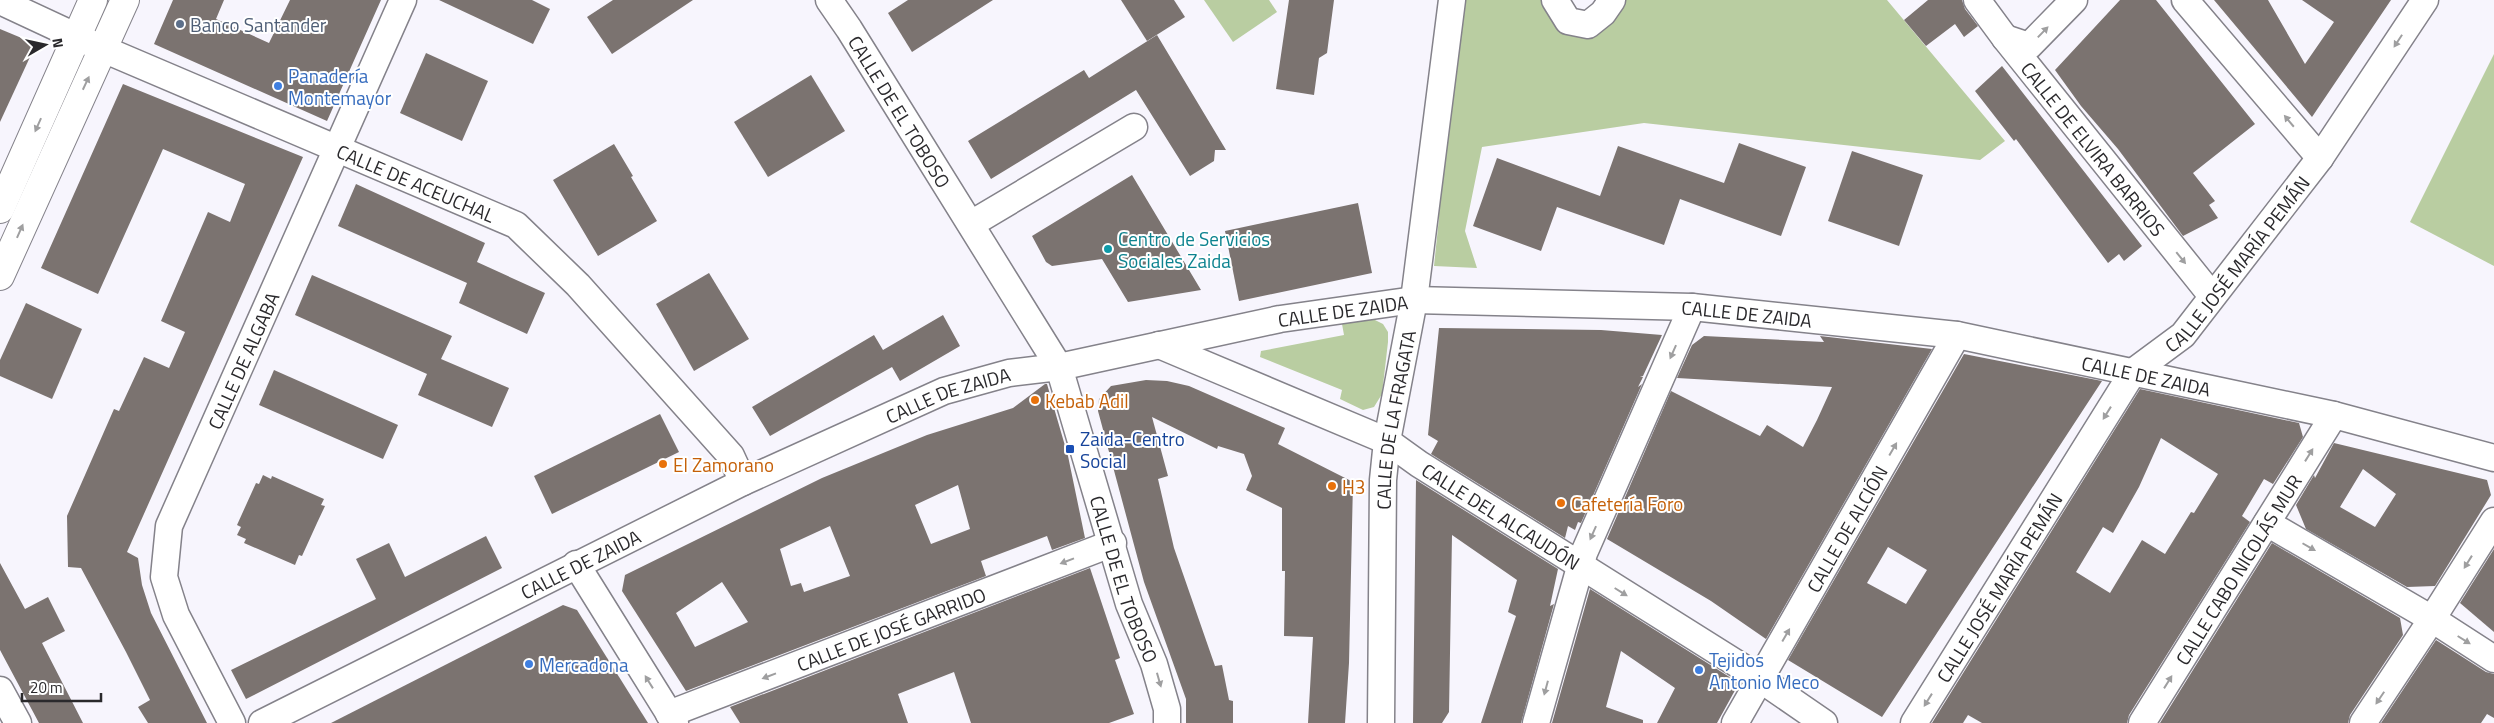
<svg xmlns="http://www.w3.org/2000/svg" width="2494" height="723" viewBox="0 0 2494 723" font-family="'Titillium Web',sans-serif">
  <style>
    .green { fill: #b9cda1 }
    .building { fill: #7b7370; fill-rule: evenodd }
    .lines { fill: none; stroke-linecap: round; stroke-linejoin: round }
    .street-casing { stroke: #84828a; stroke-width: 29 }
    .secondary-casing { stroke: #84828a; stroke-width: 30 }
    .street { stroke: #fff; stroke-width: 26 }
    .secondary { stroke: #fff; stroke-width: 28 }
    .oneway { fill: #9f9fa0 }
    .service-dot { fill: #5c6f8a; stroke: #fff; stroke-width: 2 }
    .shop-dot { fill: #3f7fe0; stroke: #fff; stroke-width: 2 }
    .culture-dot { fill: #0f9aa8; stroke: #fff; stroke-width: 2 }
    .food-dot { fill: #e8710a; stroke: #fff; stroke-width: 2 }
    .transit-dot { fill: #1a4fb4; stroke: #fff; stroke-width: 2 }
    .labels { text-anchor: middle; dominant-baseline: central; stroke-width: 4; stroke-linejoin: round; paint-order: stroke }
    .service-label { font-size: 19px; fill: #4e5e75; stroke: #fff; text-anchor: start }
    .shop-label { font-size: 19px; fill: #366cbe; stroke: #fff; text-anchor: start }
    .street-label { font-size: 19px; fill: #2a292c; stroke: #fff }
    .culture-label { font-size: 19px; fill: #0d838f; stroke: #fff; text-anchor: start }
    .food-label { font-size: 19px; fill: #c56008; stroke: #fff; text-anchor: start }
    .transit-label { font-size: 19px; fill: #164399; stroke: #fff; text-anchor: start }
  </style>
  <rect width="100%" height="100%" fill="#f7f5fd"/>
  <!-- green -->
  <g class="green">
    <polygon points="1204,0 1269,0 1277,12 1233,42"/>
    <polygon points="1452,0 1555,0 1568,21 1612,0 1887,0 2005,141 1980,160 1644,123 1482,147 1465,231 1477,268 1434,266 1439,218 1425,217"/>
    <polygon points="2494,54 2494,266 2410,222"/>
    <polygon points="1373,319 1383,324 1388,332 1388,342 1382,394 1374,407 1363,410 1340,399 1342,390 1260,357 1261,351 1344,335 1342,324"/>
  </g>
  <!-- building -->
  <g class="building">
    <polygon points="173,0 224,0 216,19 269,43 290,0 381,0 327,121 154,44"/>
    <polygon points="439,0 532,0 550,9 533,44"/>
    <polygon points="613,0 693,0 612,54 587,17"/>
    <polygon points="908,0 993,0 912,52 888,13"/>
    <polygon points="1121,0 1174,0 1185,17 1147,41"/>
    <polygon points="1289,0 1334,0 1327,53 1319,58 1314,95 1276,89"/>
    <polygon points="1928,0 1962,0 1965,9 1978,26 1964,37 1955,24 1926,46 1904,20"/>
    <polygon points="2120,0 2156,0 2255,124 2193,173 2215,201 2209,205 2218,218 2183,236 2118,149 2081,106 2055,70"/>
    <polygon points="2214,0 2268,0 2305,64 2334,22 2302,0 2391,0 2312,117"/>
    <polygon points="0,29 36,44 0,122"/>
    <polygon points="1157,35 1226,150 1215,150 1214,161 1190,176 1136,90 991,179 968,141 1084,70 1089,78"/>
    <polygon points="426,53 488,81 462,141 400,113"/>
    <polygon points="2002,66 2142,246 2124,261 2119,254 2108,263 2016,139 2014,141 1975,91"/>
    <polygon points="811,75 845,131 768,177 734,122"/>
    <polygon points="123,84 303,157 127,552 138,558 142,585 151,613 207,723 148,723 138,707 150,700 126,652 81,568 68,567 67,516 114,409 119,411 144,357 169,368 185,332 161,321 208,212 230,222 245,184 163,149 98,294 41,268"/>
    <polygon points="1739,143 1806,167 1781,236 1680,199 1664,245 1557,207 1541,251 1473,226 1497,158 1600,196 1618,146 1724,183"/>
    <polygon points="614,144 633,176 631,177 657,221 598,256 553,180"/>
    <polygon points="1852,151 1923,175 1899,246 1828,221"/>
    <polygon points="1132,175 1201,290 1128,302 1102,259 1052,266 1046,262 1032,236"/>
    <polygon points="356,184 485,243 477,262 545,293 527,334 459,303 467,283 338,226"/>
    <polygon points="1358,203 1372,273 1239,301 1225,231"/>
    <polygon points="709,273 749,339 694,371 656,304"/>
    <polygon points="312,275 452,336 441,359 509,388 492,427 418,395 427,374 295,315"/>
    <polygon points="26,303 82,329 52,399 0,376 0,360"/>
    <polygon points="943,315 960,346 900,381 892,367 770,436 752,407 874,335 883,350"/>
    <polygon points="1439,328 1601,330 1662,335 1643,376 1640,376 1643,377 1638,387 1642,384 1581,523 1578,522 1575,530 1568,526 1565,538 1431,454 1438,441 1428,435"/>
    <polygon points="1704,336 1824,342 1820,336 1932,349 1766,639 1711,601 1607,539 1671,391 1760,436 1767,425 1803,447 1817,420 1832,387 1677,378 1692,345"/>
    <path d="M1964,354L2102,381L1882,717L1788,660ZM1888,547L1927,570L1906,604L1867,583Z"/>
    <polygon points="274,370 398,425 383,459 259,405"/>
    <polygon points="1146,380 1167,381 1189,386 1285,428 1278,444 1353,482 1349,663 1345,723 1308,723 1313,637 1284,636 1285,571 1282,571 1282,508 1246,490 1252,476 1244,454 1218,446 1217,449 1152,417 1168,476 1158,479 1174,548 1215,666 1222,665 1229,700 1233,701 1233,723 1186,723 1186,699 1144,582 1098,411 1099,399 1111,386"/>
    <path d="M1045,384H1047L1068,456L1085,538L1052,550L1047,536L981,561L986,576L686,691L622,591L625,575L822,478L927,435L1013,408ZM958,485L970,529L931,544L915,505ZM830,526L850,576L804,592L801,583L791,586L780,549ZM722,582L748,622L695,647L676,613Z"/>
    <path d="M2140,389L2299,423L2303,437L2273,484L2264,479L2242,516L2250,522L2129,715L2127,723H1982L1968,715L1963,723H1932ZM2161,438L2218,474L2194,513L2191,512L2165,554L2142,540L2110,593L2076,572L2103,527L2113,533L2139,487Z"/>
    <polygon points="660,414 679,452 552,514 534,476"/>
    <path d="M2334,443L2487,480L2491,495L2435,586L2407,587L2306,529L2296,505L2314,475L2315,478ZM2363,469L2396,494L2375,527L2340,507Z"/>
    <polygon points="263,475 271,479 272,476 324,499 321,505 325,506 317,523 302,556 299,555 295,565 244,543 246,539 237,535 241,527 237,525 256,483 259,484"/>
    <polygon points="1416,480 1558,569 1550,606 1554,604 1521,723 1481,723 1516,616 1508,612 1517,580 1452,535 1449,712 1442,723 1413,723"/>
    <polygon points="486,536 502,568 246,699 231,670 376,599 356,559 389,543 405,577"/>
    <polygon points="2272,543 2400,618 2403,635 2350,715 2348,723 2160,723"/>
    <polygon points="2494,549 2494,632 2460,603"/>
    <polygon points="0,563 25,609 48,597 65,631 42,643 83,723 39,723 0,650"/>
    <polygon points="1090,568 1120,658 1115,660 1134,714 1109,723 971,723 954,672 898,694 908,723 740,723 730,707"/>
    <polygon points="1590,589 1739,683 1717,723 1657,723 1675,688 1621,651 1606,707 1643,720 1643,723 1552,723"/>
    <polygon points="563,605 577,610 648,723 331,723"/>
    <polygon points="2436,640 2486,672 2494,674 2494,718 2487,714 2481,723 2381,723"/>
  </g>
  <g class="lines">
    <!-- street casing -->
    <g class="street-casing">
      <g id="street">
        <path id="s1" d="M829,0L849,29L1059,367L1129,604L1154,664L1167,709V723"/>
        <polyline points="1555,0 1568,21 1588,25 1603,13 1612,0"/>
        <path id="s2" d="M1977,0L2005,38L2212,296"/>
        <polyline points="2185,0 2320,158"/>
        <path id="s3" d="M0,1L103,49L516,225L578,285L731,456L743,482"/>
        <polyline points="2005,38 2029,46 2074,0"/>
        <polyline points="971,224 1134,127"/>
        <path id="s4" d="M1159,345L1387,441L1419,464L1747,670L1824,723"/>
        <polyline points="2267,523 2432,619 2494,659"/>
        <polyline points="576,564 675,723"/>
        <polyline points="0,690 18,723"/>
        <path id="s5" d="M669,714L1113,543"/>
        <path id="s6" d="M232,723L176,615L164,577L169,526L403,0"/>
        <path id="s7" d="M262,723L743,482L944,391L1009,373L1059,367L1280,319L1414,300L1692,307L1957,335L2334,415L2494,458"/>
        <path id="s8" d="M1381,723L1383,480L1387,441L1414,300L1452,0"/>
        <polyline points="1536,723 1584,553 1692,307"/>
        <path id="s9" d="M1735,723L1957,335"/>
        <path id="s10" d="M1914,723L2133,372L2183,335L2320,158L2425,0"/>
        <path id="s11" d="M2142,723L2334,415"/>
        <polyline points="2363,723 2432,619 2494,521"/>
      </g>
    </g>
    <!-- secondary casing -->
    <g class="secondary-casing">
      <g id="secondary">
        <polyline points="0,209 93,0"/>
        <polyline points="0,276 125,0"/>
      </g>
    </g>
    <!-- street -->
    <use href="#street" class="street"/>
    <!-- secondary -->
    <use href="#secondary" class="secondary"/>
  </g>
  <!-- one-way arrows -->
  <defs><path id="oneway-solid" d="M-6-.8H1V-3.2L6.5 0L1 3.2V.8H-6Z" transform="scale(1.25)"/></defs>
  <g class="oneway">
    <use href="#oneway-solid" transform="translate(2043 32) rotate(-46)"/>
    <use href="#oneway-solid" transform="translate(2398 41) rotate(123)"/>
    <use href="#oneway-solid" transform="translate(86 83) rotate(-65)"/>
    <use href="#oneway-solid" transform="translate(2289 121) rotate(-130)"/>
    <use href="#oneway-solid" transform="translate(38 125) rotate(114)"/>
    <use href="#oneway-solid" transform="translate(20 231) rotate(-66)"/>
    <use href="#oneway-solid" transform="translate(2181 258) rotate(51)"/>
    <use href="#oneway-solid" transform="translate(1673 352) rotate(114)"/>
    <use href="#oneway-solid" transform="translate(2107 413) rotate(122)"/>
    <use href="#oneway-solid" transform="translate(1893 449) rotate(-60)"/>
    <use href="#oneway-solid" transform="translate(2309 455) rotate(-58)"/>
    <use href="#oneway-solid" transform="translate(1593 533) rotate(114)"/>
    <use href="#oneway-solid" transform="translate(2309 547) rotate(30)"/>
    <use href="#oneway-solid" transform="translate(1067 561) rotate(159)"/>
    <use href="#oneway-solid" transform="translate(2468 562) rotate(122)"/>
    <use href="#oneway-solid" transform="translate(1621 592) rotate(32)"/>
    <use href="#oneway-solid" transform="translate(1786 635) rotate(-60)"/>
    <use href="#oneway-solid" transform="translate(2464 640) rotate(32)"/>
    <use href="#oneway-solid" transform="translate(769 676) rotate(159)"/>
    <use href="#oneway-solid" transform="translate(1159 680) rotate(74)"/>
    <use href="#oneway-solid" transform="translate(649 682) rotate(-122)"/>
    <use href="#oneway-solid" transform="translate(2168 682) rotate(-58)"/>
    <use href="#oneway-solid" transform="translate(1546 688) rotate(105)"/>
    <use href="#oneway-solid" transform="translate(2380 698) rotate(124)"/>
    <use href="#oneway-solid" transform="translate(1928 700) rotate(122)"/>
  </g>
  <!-- markers -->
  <circle class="service-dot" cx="180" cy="24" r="5"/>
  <g class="shop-dot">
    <circle cx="278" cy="86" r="5"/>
    <circle cx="529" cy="664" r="5"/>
    <circle cx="1699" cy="670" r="5"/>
  </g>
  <circle class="culture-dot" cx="1108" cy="249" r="5"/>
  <g class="food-dot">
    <circle cx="1035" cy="400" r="5"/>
    <circle cx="663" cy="464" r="5"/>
    <circle cx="1332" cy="486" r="5"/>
    <circle cx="1561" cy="503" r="5"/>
  </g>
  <rect class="transit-dot" x="1065" y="444" width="10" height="10" rx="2.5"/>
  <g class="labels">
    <!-- service labels -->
    <g class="service-label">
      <text x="190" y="24">Banco Santander</text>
    </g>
    <!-- shop labels -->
    <g class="shop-label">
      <text x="288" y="75">Panadería<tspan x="288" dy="22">Montemayor</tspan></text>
      <text x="1709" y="659">Tejidos<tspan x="1709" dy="22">Antonio Meco</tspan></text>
      <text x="539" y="664">Mercadona</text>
    </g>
    <!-- street labels -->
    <g class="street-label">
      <text stroke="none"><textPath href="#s1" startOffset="132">CALLE DE EL TOBOSO</textPath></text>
      <text stroke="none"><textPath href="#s2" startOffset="189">CALLE DE ELVIRA BARRIOS</textPath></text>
      <text stroke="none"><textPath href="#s3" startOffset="454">CALLE DE ACEUCHAL</textPath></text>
      <text stroke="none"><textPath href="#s10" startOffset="565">CALLE JOSÉ MARÍA PEMÁN</textPath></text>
      <text stroke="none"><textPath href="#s7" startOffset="1166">CALLE DE ZAIDA</textPath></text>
      <text stroke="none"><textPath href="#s7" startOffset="1571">CALLE DE ZAIDA</textPath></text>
      <text stroke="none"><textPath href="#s6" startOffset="394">CALLE DE ALGABA</textPath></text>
      <text stroke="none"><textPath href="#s7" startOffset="1976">CALLE DE ZAIDA</textPath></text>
      <text stroke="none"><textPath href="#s7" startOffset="761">CALLE DE ZAIDA</textPath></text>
      <text stroke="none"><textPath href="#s8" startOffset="304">CALLE DE LA FRAGATA</textPath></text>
      <text stroke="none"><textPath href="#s4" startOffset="384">CALLE DEL ALCAUDÓN</textPath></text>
      <text stroke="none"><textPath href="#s9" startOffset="224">CALLE DE ALCIÓN</textPath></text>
      <text stroke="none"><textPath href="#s7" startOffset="356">CALLE DE ZAIDA</textPath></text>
      <text stroke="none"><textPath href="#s11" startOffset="181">CALLE CABO NICOLÁS MUR</textPath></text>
      <text stroke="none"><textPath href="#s1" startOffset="655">CALLE DE EL TOBOSO</textPath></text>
      <text stroke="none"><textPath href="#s10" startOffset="160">CALLE JOSÉ MARÍA PEMÁN</textPath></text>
      <text stroke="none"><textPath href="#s5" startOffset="238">CALLE DE JOSÉ GARRIDO</textPath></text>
    </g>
    <!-- culture labels -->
    <g class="culture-label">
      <text x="1118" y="238">Centro de Servicios<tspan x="1118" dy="22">Sociales Zaida</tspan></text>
    </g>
    <!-- food labels -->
    <g class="food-label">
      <text x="1045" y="400">Kebab Adil</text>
      <text x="673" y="464">El Zamorano</text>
      <text x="1342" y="486">H3</text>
      <text x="1571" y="503">Cafetería Foro</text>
    </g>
    <!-- transit labels -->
    <g class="transit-label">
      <text x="1080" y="438">Zaida-Centro<tspan x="1080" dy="22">Social</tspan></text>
    </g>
  </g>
  <!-- north arrow -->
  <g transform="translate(45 45) rotate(81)" stroke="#ffffff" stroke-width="4" paint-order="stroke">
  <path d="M0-4L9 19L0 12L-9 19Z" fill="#2a292c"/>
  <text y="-8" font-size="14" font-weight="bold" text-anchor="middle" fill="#2a292c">N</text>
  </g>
  <!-- scale -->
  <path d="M22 693v8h79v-8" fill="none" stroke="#2a292c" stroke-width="2.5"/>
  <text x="30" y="693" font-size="15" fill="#2a292c" stroke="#ffffff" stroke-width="4" paint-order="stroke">20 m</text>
</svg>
